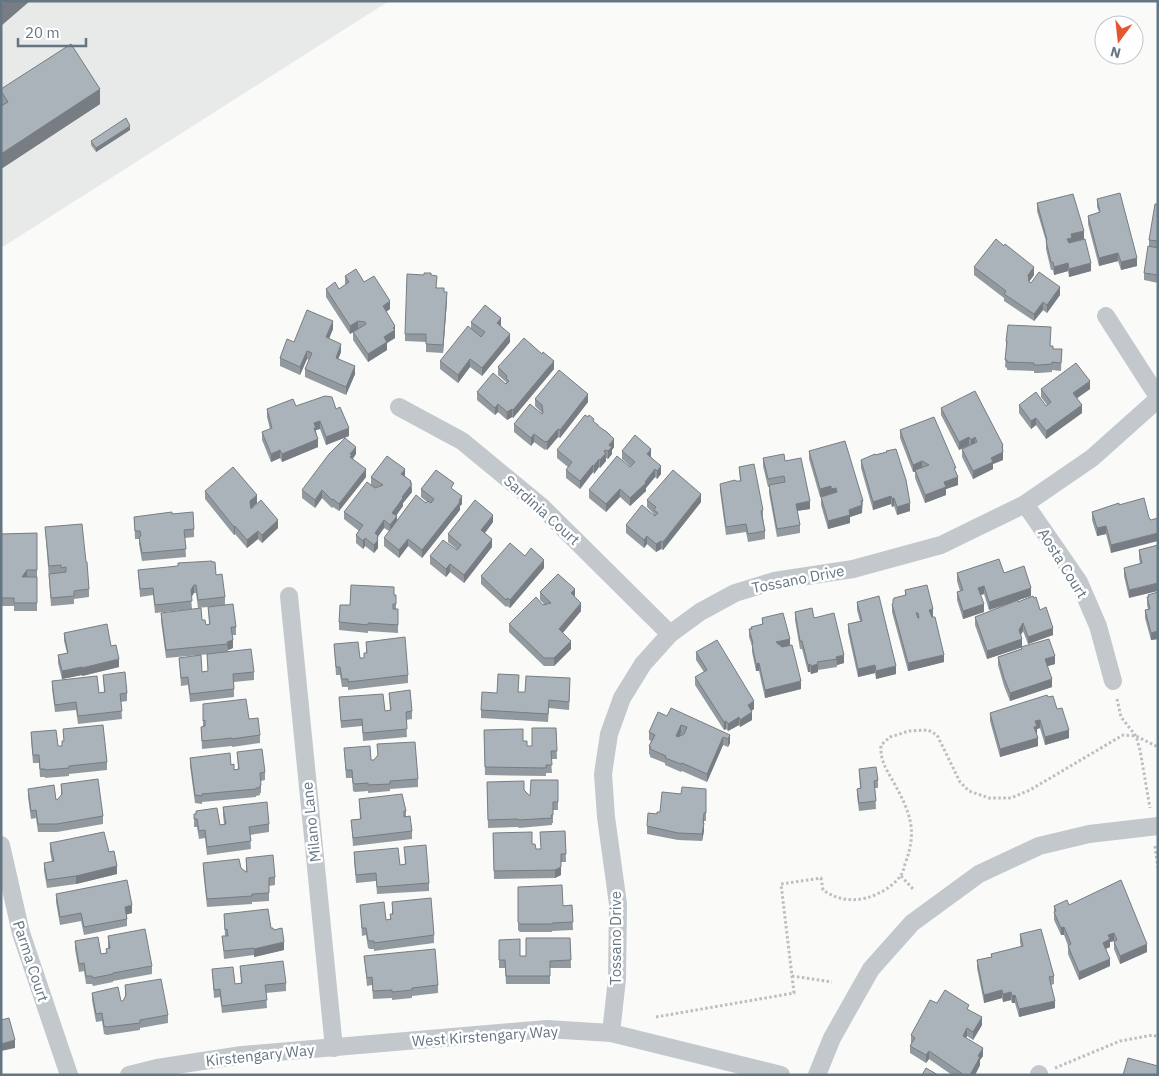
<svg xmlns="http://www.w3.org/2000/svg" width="1159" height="1076" viewBox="0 0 1159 1076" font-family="'IBM Plex Sans',sans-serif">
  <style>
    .built { fill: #e8e9e9 }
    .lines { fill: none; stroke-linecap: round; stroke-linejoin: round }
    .path { stroke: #bbbfc2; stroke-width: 3; stroke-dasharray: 2.5 2.5; stroke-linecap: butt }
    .minor { stroke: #c3c8cc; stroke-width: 18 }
    .wall { fill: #929a9f }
    .shaded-wall { fill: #777d82 }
    .building { fill: #aab3b9; stroke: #777d82; fill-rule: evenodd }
    .labels { text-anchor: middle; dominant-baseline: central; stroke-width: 5; stroke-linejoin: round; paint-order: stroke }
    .street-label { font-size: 15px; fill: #657683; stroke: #fff }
  </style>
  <rect width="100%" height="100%" fill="#fafaf8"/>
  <!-- built -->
  <polygon class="built" points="1,1 389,1 1,248"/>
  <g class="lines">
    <!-- path -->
    <g class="path">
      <polyline points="1117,699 1121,717 1136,736 1140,750 1150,808"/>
      <polyline points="1155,846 1158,868"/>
      <polyline points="901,876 913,889"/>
      <polyline points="792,976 832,982"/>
      <path d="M656,1017L794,993L781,884L821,878L823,890C836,899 850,902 866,898C878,895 894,886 901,875C903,872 904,868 905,864C918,830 910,812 893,781C886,769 880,760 881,745L890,737L909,731L928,730L937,735L960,782L969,791L989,798H1011L1030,790L1123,735L1136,736L1158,747"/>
      <polyline points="1055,1068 1120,1041 1153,1035 1158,1037"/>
    </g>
    <!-- minor -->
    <g class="minor">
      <polyline points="1106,316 1158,397"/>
      <polyline points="399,407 462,441 542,507 670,634"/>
      <polyline points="1025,504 1079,582 1098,626 1113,681"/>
      <polyline points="289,596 334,1048"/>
      <polyline points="1,845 21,933 69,1075"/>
      <polyline points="611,1033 617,979 618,904 606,817 603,774 609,734 622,698 643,664 670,634 700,612 735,593 774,581 853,569 941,545 1025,504 1092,458 1158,399"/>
      <polyline points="1039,1074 1039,1075"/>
      <polyline points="129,1075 157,1068 242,1055 547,1029 611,1033 781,1075"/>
      <polyline points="817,1075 832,1038 871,969 912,923 979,874 1039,846 1089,834 1158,826"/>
    </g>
  </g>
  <!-- wall -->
  <g class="wall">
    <polygon points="1,89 100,104 1,169"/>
    <polygon points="130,130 96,152 91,145 91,141"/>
    <polygon points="1097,199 1137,266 1121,270 1118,261 1099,266 1088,224 1088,216 1099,212 1097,207"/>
    <polygon points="1037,203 1084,239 1072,242 1091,271 1069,277 1068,271 1054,275 1053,270 1051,270 1046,249 1046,241 1037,211"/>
    <polygon points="1158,204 1158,283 1144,280 1144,273 1149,246 1149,240"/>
    <polygon points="974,267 1034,275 1029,282 1060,295 1047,313 1043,310 1034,321 1004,301 1004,298 974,275"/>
    <polygon points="431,275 437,288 444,292 447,300 443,353 426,352 426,342 405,341 405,334"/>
    <polygon points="345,276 364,282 390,309 386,312 395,326 395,338 387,343 387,350 368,362 353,340 353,332 350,334 326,297 326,289 339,289 345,285"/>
    <polygon points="471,322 501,326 501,327 510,342 482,376 470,367 458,383 440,369 440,361 471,330"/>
    <polygon points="333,329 329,339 341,352 338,359 355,374 346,395 305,377 305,369 309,360 307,359 300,375 280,366 280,358 294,342"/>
    <polygon points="1006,341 1051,346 1053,349 1062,349 1061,371 1052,370 1052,372 1039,373 1034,373 1034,371 1007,370 1007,368 1005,367 1006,349"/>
    <polygon points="498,367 554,369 513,418 512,417 507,420 498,412 495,415 477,400 477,392 506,384 506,382 498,375"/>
    <polygon points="1041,389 1090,389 1077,398 1082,413 1046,439 1036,425 1031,429 1019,413 1019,405 1046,406 1047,405 1041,397"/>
    <polygon points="535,399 588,402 560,438 558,437 547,450 546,449 545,450 534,442 531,446 514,432 514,424 542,413 535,406"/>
    <polygon points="296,406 336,409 349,436 326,445 320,429 316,430 318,447 282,462 280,458 271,462 262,440 262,432 270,429 267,417 267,409"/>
    <polygon points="941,408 1003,453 1003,460 993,464 993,469 973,479 962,457 962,449 970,445 969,445 959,450 941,415"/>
    <polygon points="594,422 614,447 612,450 612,454 608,459 606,458 606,461 600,468 599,467 594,474 593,472 580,489 566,478 566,470 568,467 557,458 557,450"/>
    <polygon points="900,430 956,472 958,485 946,489 946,495 925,503 915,478 915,472 913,472 900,438"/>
    <polygon points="622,451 651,457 661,474 657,479 655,477 646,488 646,491 630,506 620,497 606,512 589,498 589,490 631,467 622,459"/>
    <polygon points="809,451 863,501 862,513 850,517 850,523 828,529 821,505 821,497 831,494 820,497 809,459"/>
    <polygon points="886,451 910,511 897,515 894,506 892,507 891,504 873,510 861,468 861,460 886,452"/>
    <polygon points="356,454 353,459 366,477 339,511 333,507 332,508 322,498 315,508 302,498 302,490"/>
    <polygon points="763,458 785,461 810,509 797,511 800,525 800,533 777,537 769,493 769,487 768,487 763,466"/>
    <polygon points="739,467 763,510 763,518 765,531 765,539 748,542 746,532 726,535 720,491 720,484 740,481"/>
    <polygon points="405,476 411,481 412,492 403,503 403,506 396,516 397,520 427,502 421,497 421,489 454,490 462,504 460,506 460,510 422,558 408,546 399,558 384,546 384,538 389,531 384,528 378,536 378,548 374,553 365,546 363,549 356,543 356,535 359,531 344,519 344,512 371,484 371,477"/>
    <polygon points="205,491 257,503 251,509 278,528 262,543 258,539 247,548 235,534 234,535 205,499"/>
    <polygon points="647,500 701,502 663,550 661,549 656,552 647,544 644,548 626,533 626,525 654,516 654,514 647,507"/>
    <polygon points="1119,505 1149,518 1151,520 1111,553 1106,534 1097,536 1092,520 1092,512"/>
    <polygon points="172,514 194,529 194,537 185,538 186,557 142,561 139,544 139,539 135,539 134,517"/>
    <polygon points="493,522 485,533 492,547 464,583 450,572 446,577 430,564 430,556 458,550 448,542 448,534"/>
    <polygon points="45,527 86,562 89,589 89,597 74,599 74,604 51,606"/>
    <polygon points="37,533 37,611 14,611 14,606 1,606 1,534"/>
    <polygon points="1158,545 1129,598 1124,576 1124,568 1140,564 1139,558 1139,550"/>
    <polygon points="525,556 544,568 510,608 507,606 506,607 481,584 481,576"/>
    <polygon points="138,570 216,575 225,597 225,605 198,608 196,593 194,593 191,597 192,609 155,613 153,595 140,597"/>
    <polygon points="957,573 1004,573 1031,596 1018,600 1018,602 1040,610 1053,635 1028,644 1023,631 1021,635 1022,647 1055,664 1047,666 1052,687 1010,701 1004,686 998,665 998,657 1021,649 1021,648 987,659 975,625 975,617 1011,603 989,610 984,594 980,595 984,612 963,619 957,600 957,592 960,591 957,581"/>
    <polygon points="905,590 933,617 931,617 944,662 908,671 892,612 892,604 893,604 893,600 905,595"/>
    <polygon points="540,592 575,597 581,611 563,633 571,649 554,666 544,666 509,632 509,624 544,604 540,600"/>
    <polygon points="1158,592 1158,639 1151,640 1145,618 1145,610 1148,609 1147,605 1147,597"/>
    <polygon points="394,595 396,595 396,609 398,609 398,633 368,631 368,633 339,630 339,622 350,605"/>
    <polygon points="857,602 896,674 876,679 875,673 858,677 848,632 848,624 860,621 857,610"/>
    <polygon points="208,607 236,627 236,635 232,635 233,648 228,650 228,652 254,672 254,680 234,682 234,697 190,702 188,685 181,686 179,658 202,672 208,671 207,654 211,654 166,658 161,621 161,613 202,620 206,625 209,624"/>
    <polygon points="795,612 814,618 844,663 837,665 837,667 818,670 818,672 811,674 810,672 808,672 802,649 800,649 795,620"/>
    <polygon points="762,618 790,645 801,689 765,698 759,671 756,671 752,652 752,646 749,637 749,629 762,624"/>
    <polygon points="64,633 111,646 119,667 82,676 82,675 62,679 58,663 58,655 67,653 64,641"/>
    <polygon points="366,642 408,675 408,683 348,690 348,687 342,687 340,675 336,675 334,644 360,658 364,658 366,653"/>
    <polygon points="696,652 754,709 751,711 752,720 740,727 739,725 728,731 726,729 724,730 695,685 695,677 704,672 696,660"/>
    <polygon points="103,675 127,693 127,701 121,702 122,719 78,724 76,710 55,712 52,689 52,681 99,693 104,692"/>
    <polygon points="570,686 569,710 549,708 548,722 481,718 481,710 497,693 519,692 525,692"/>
    <polygon points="389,693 412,711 412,719 406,720 407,737 363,741 362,726 341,728 339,697 385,711 390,710"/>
    <polygon points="1048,697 1069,738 1045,745 1040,728 1037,729 1036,734 1038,746 1000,757 990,721 990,713"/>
    <polygon points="203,704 249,719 260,735 260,743 232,747 232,746 202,749 201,727 203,727"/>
    <polygon points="667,716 730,735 730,743 728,747 723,745 707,782 682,771 681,772 665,765 665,763 650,757 650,755 649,754 649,746 651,741 649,740 649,732"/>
    <polygon points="556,728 557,759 551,759 552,773 546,773 546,776 485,775 484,730 523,741 527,746 532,746"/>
    <polygon points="63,729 107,762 107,770 69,774 69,776 45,778 45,777 40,777 39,763 33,763 31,740 31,732 58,746 62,746 62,741 64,741"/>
    <polygon points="377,744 418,779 418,787 390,789 390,791 368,793 368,791 355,792 353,791 352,778 346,778 344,748 371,760 374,760 378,755"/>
    <polygon points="237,752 265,772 265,780 261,781 261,793 260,793 260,795 256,796 256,797 202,802 202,804 195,803 190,766 190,758 231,765 234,770 238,769"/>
    <polygon points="859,769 878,780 878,788 875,788 876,809 859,811 857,796 857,789 860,788"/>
    <polygon points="558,780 558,810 553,810 553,823 552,823 552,825 519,828 518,827 488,828 487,782 524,790 530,796"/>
    <polygon points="61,784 103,816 103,824 57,832 38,832 36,818 31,819 28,797 28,789 56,800 58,799 61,796"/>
    <polygon points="706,789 706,821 704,821 704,831 702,841 678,840 647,834 647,826 657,814 660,812 681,794"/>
    <polygon points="359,799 406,811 406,816 412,831 412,839 353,846 351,820 360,819"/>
    <polygon points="223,807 269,824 269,832 250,835 251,849 207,855 205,838 199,839 197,827 194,827 194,814 220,825 224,824 223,815"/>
    <polygon points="565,831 566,862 561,862 561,875 555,878 494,879 493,833 532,844 536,849 540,849"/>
    <polygon points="50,843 109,852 117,874 76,884 47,888 44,871 44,863 52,862 50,851"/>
    <polygon points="404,847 429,883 429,891 377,894 376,881 356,883 354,860 354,852 400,865 405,864"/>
    <polygon points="246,858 275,877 275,885 269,886 269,901 252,902 252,904 207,907 203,870 203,863 241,868 246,872"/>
    <polygon points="518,887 563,906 572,905 573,930 552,931 552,932 520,932 518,930"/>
    <polygon points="56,894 132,913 127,914 127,926 84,935 81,921 60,925 56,902"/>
    <polygon points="392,902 434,935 434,943 374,951 374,949 370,949 368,948 366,935 362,936 360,905 386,920 390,919 390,914 392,914"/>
    <polygon points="1069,905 1147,952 1120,964 1114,949 1114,941 1110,942 1110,947 1106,949 1110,966 1079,980 1068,954 1068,946 1064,935 1061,935 1054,920 1054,906"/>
    <polygon points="224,914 274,930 284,950 254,957 254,955 224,959 222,936 225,936"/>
    <polygon points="1020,934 1054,976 1054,984 1051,985 1055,1008 1019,1017 1015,1003 1012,1003 1011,1000 1003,1002 1002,998 984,1003 977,968 977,960 991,957 991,954 1021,947 1020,942"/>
    <polygon points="108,936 152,966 152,974 113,981 113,982 93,986 92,984 86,984 84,971 79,972 75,949 75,941 101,954 106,953 106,949 108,948"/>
    <polygon points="570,938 571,968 550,968 550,984 506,984 505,968 499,968 499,940 520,956 526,956"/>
    <polygon points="364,956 438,985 438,993 412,996 412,998 392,1000 392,998 373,999 372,985 367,986"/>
    <polygon points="240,966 286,983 286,991 266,993 267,1008 222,1013 220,997 214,998 212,969 235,984 241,983"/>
    <polygon points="125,985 168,1015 168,1023 140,1028 140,1030 107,1035 104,1034 102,1021 96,1022 92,1000 92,993 121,1001 123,1001 125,997"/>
    <polygon points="937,1003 969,1010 982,1025 973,1040 967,1036 966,1038 983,1056 980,1060 980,1065 975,1075 952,1075 929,1059 926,1063 910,1053 910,1046 912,1043 911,1043 911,1035"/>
  </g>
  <!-- shaded-wall -->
  <g class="shaded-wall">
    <polygon points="5,1 30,1 1,26 1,4"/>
    <polygon points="100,89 100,104 1,169 1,154"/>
    <polygon points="130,126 130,130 96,152 96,148"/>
    <polygon points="1084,231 1084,239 1072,242 1072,245 1067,246 1067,239 1071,234"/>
    <polygon points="1118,253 1118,261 1099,266 1099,258"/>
    <polygon points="1137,258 1137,266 1121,270 1121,262"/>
    <polygon points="1068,263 1068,271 1054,275 1054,267"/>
    <polygon points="1091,263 1091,271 1069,277 1069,269"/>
    <polygon points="1034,267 1034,275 1028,283 1028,275"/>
    <polygon points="1060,287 1060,295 1047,313 1047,305"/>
    <polygon points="447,292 447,300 443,353 443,345"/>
    <polygon points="390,301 390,309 383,314 383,306"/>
    <polygon points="1043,302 1043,310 1034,321 1034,314"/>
    <polygon points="501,318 501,326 497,331 497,323"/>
    <polygon points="333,321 333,329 326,345 326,337"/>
    <polygon points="358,321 358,329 350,334 350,326"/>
    <polygon points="395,326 395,338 387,343 387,350 368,362 368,354"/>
    <polygon points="510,334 510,342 482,376 482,368"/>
    <polygon points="341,344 341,352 336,365 336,358"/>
    <polygon points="307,351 307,359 300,375 300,367"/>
    <polygon points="470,359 470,367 458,383 458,375"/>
    <polygon points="554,361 554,369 513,418 513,410"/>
    <polygon points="355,366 355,374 346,395 346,387"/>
    <polygon points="1090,381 1090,389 1073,401 1073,393"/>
    <polygon points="588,394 588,402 560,438 560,430"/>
    <polygon points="498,404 498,412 495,415 495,408"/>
    <polygon points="1082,405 1082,413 1046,439 1046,431"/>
    <polygon points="512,409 512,417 507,420 507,412"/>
    <polygon points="1036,418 1036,425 1031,429 1031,421"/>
    <polygon points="320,421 320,429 316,430 316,435 314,436 314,423"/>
    <polygon points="349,428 349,436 326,445 326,437"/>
    <polygon points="558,429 558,437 547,450 547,442"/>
    <polygon points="534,434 534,442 531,446 531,438"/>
    <polygon points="969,437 969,445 959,450 959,442"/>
    <polygon points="975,437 975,445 971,447 971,440"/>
    <polygon points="318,439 318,447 282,462 282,454"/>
    <polygon points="614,439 614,447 612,450 612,454 608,459 608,451 609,445"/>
    <polygon points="1003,445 1003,460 993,464 993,469 973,479 973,471 991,458"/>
    <polygon points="356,447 356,454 352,459 350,465 350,454"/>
    <polygon points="651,449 651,457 647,462 647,454"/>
    <polygon points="280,450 280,458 271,462 271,454"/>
    <polygon points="605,450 606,461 600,468 600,460"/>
    <polygon points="599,459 599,467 594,474 594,466"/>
    <polygon points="922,461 922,469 913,472 913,465"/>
    <polygon points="593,465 593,472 580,489 580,481"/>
    <polygon points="661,466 661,474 657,479 657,471"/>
    <polygon points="366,469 366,477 339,511 339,504"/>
    <polygon points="405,469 405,477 401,474"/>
    <polygon points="655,469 655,477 646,488 646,491 630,506 630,498"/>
    <polygon points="958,477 958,485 946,489 946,495 925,503 925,495 944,482"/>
    <polygon points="411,481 412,492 403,503 403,506 392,521 392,513"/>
    <polygon points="831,486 831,494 820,497 820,489"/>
    <polygon points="836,488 836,495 831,497 831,489"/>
    <polygon points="620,489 620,497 606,512 606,504"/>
    <polygon points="322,490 322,498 315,508 315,500"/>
    <polygon points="701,494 701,502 663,550 663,542"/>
    <polygon points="257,495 257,503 250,509 250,501"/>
    <polygon points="462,496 462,504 460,506 460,510 422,558 422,550"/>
    <polygon points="891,496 891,504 873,510 873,502"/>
    <polygon points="894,498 894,506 892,507 892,499"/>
    <polygon points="810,501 810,509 796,511 796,504"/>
    <polygon points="910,503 910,511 897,515 897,507"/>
    <polygon points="862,505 862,513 850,517 850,523 828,529 828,521 849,510"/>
    <polygon points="493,515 493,522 481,538 481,530"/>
    <polygon points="397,516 397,524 390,532 390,525"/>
    <polygon points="278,520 278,528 262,543 262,535"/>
    <polygon points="384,520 384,528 375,541 375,533"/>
    <polygon points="235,526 235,534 234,535 234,527"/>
    <polygon points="1106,526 1106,534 1097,536 1097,528"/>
    <polygon points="258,531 258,539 247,548 247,540"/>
    <polygon points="1158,533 1158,541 1111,553 1111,545"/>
    <polygon points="378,536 378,548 374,553 374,545"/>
    <polygon points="647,536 647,544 644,548 644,540"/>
    <polygon points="365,538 365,546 363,549 363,541"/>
    <polygon points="408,539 408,546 399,558 399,550"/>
    <polygon points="492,539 492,547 464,583 464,575"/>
    <polygon points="661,541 661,549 656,552 656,544"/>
    <polygon points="544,560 544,568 510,608 510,600"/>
    <polygon points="450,564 450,572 446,577 446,569"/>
    <polygon points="27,570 27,578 22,577"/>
    <polygon points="1158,583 1158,591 1129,598 1129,590"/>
    <polygon points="194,585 194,593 191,598 191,590"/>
    <polygon points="984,586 984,594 978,596 978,588"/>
    <polygon points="1031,588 1031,596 989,610 989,602"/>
    <polygon points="575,589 575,597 571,593"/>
    <polygon points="581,603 581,611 559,637 559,629"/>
    <polygon points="984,604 984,612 963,619 963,611"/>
    <polygon points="933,609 933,617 929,617 929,610"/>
    <polygon points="1023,623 1023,631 1019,638 1019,630"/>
    <polygon points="1053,628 1053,635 1028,644 1028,637"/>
    <polygon points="1158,631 1158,639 1151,640 1151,633"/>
    <polygon points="790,639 790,647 776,650 776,642"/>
    <polygon points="1022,639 1022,647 987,659 987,651"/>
    <polygon points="233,640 233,648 228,650 227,642"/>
    <polygon points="571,641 571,649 554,666 554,658"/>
    <polygon points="844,655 844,663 837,665 836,657"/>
    <polygon points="944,655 944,662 908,671 908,663"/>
    <polygon points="1055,656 1055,664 1045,667 1045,659"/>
    <polygon points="119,659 119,667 82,676 82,668"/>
    <polygon points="759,663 759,671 756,671 756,664"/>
    <polygon points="810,664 810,672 808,672 808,665"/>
    <polygon points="818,664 818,672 811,674 811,666"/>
    <polygon points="875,665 875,673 858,677 858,669"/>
    <polygon points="896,666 896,674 876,679 876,671"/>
    <polygon points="82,667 82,675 62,679 62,671"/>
    <polygon points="1052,679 1052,687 1010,701 1010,693"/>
    <polygon points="801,681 801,689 765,698 765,690"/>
    <polygon points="754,701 754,709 748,713 748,705"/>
    <polygon points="752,712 752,720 740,727 740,720"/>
    <polygon points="739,717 739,725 728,731 728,724"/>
    <polygon points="1040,720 1040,728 1037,729 1037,734 1034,735 1034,727 1035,721"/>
    <polygon points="726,721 726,729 724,730 724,722"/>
    <polygon points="681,725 681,732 676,744 676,736"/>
    <polygon points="1069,730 1069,738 1045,745 1045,737"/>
    <polygon points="730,735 730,743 728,747 728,739"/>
    <polygon points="723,737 723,745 707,782 707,774"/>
    <polygon points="1038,738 1038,746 1000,757 1000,749"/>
    <polygon points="704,813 703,830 704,823 704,831 702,841 702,834"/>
    <polygon points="117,866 117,874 76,884 76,876"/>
    <polygon points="561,867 561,875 555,878 555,870"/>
    <polygon points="132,905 132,913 125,915 125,907"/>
    <polygon points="1064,927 1064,935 1061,935 1061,928"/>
    <polygon points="1114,933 1114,941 1110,942 1110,947 1103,950 1103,943 1108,935"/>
    <polygon points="284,942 284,950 254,957 254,949"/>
    <polygon points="1147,944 1147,952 1120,964 1120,956"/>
    <polygon points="1110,959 1110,966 1079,980 1079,972"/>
    <polygon points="1002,990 1002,998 984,1003 984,995"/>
    <polygon points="1011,992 1011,1000 1003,1002 1003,994"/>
    <polygon points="1015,995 1015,1003 1012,1003 1012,996"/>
    <polygon points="1055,1001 1055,1008 1019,1017 1019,1009"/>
    <polygon points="982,1017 982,1025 973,1040 973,1032"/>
    <polygon points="967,1028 967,1036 963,1044 963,1036"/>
    <polygon points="15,1040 15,1048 1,1051 1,1044"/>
    <polygon points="983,1048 983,1056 980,1060 980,1065 975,1075 970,1075 978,1056"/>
    <polygon points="929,1051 929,1059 926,1063 926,1055"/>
  </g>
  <!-- building -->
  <g class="building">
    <polygon points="71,44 100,89 1,154 1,106 8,102 1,91 1,89"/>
    <polygon points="126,118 130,126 96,148 91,141"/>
    <polygon points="1120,193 1137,258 1121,262 1118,253 1099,258 1088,216 1100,212 1097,199"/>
    <polygon points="1073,194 1084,231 1071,234 1072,238 1067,239 1069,243 1085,239 1091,263 1069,269 1068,263 1054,267 1053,262 1051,262 1046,241 1047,240 1037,203"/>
    <polygon points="1155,204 1158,204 1158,241 1149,240"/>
    <polygon points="996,239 1004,246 1005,244 1034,267 1028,275 1029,282 1031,283 1039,272 1060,287 1047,305 1043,302 1034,314 1004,294 1006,291 974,267"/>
    <polygon points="1148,246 1158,248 1158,275 1144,273"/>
    <polygon points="356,269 364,282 374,276 390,301 383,306 395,326 393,328 395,330 384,337 387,342 368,354 353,332 366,324 365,322 358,321 350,326 326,289 335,282 339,289 349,282 345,276"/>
    <polygon points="424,273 431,273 431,275 437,276 436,288 444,288 444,292 447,292 443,345 426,344 426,334 405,334 407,274 424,275"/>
    <polygon points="485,305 501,318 497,323 510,334 482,368 470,359 458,375 440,361 468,326 481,337 485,332 471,322"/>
    <polygon points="307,310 333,321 326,337 341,344 336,358 355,366 346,387 305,369 312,353 307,351 300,367 280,358 287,339 294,342"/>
    <polygon points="1008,325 1051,327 1050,346 1053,346 1053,349 1062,349 1061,363 1052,362 1052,364 1039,365 1034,365 1034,363 1007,362 1007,360 1005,360 1007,341 1006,341"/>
    <polygon points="524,338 542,354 543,352 554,361 513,410 512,409 507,412 498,404 495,408 477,392 493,373 506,384 509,381 506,378 507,376 498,367"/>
    <polygon points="1076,363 1090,381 1073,393 1082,405 1046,431 1036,418 1031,421 1019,405 1036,392 1046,406 1051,402 1041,389"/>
    <polygon points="559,370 588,394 560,430 558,429 547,442 546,441 545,442 534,434 531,438 514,424 530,404 542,414 543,412 542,405 535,399"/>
    <polygon points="975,391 1003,445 1002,446 1003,452 991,458 993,462 973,471 962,449 977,442 975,437 971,440 969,437 959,442 941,408"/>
    <polygon points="325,396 332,397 336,409 340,407 349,428 326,437 320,421 314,423 316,428 314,428 318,439 282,454 280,450 271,454 262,432 272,428 267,409 293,399 296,406"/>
    <polygon points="585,415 588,417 589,415 594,419 593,421 598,425 598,426 607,432 614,439 609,445 612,447 608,451 605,450 604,452 606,453 600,460 599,459 594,466 593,465 580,481 566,470 572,462 557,450"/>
    <polygon points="934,417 956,468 954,468 958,477 944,482 946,487 925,495 915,470 929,465 922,461 913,465 900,430"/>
    <polygon points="635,435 651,449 647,454 661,466 657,471 655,469 645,482 646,483 630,498 620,489 606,504 589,490 617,456 630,467 635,462 622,451"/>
    <polygon points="345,438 356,447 350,454 352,455 350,457 366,469 339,504 333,499 332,500 322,490 315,500 302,490 329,454"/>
    <polygon points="845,441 863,501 861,501 862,505 849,510 850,515 828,521 821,497 837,492 836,488 831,489 831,486 820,489 809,451"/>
    <polygon points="896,449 906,480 910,503 897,507 894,498 892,499 891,496 873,502 861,460 875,454 875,455 887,452 886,451"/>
    <polygon points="784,454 785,461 801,458 810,501 796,504 800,525 777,529 769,485 785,482 784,476 768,479 763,458"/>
    <polygon points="387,456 405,469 401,474 411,481 410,483 412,484 402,497 403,498 392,513 397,516 390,525 384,520 375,533 378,536 377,539 378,540 374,545 365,538 363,541 356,535 363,525 344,512 367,482 375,488 383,485 371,477"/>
    <polygon points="754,464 763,510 761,511 765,531 748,534 746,524 726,527 720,484 735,480 736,481 741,481 739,467"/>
    <polygon points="233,467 257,495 250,501 251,509 261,500 278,520 262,535 258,531 247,540 235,526 234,527 205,491"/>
    <polygon points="436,470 454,483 451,488 462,496 459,501 460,502 422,550 408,539 399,550 384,538 416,495 426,503 428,501 431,503 434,499 421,489"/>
    <polygon points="673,470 701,494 663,542 661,541 656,544 647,536 644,540 626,525 642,505 655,516 658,513 654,510 656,507 647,500"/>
    <polygon points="1144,498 1149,518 1151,520 1158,518 1158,533 1111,545 1106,526 1097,528 1092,512 1119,503 1119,505"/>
    <polygon points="475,500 493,515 481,530 492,539 464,575 450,564 446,569 430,556 443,540 457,550 461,545 448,534"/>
    <polygon points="172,512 172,514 193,512 194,529 184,530 186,549 142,553 139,537 141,536 140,531 135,531 134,517"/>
    <polygon points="82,524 86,562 87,562 89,589 74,591 74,596 51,598 49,574 66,572 66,567 61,568 61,565 49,566 45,527"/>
    <polygon points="37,533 37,570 27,570 22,577 37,577 37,603 14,603 14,598 1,598 1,534"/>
    <polygon points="510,543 525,556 531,548 544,560 510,600 507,598 506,600 481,576"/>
    <polygon points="1158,545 1158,583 1129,590 1124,568 1142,563 1139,550"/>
    <polygon points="999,559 1004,573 1024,566 1031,588 989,602 984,586 978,588 984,604 963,611 957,592 963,590 957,573"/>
    <polygon points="212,561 212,562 215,562 216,575 222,574 225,597 198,600 196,585 194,585 191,590 192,601 155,605 153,588 140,589 138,570 178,566 178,563"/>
    <polygon points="558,574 575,589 571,593 581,603 559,629 571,641 554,658 544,658 509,624 536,597 543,605 551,603 540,592"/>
    <polygon points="351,585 394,587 394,595 396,595 396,604 393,604 393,609 398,609 398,625 368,623 368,625 339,622 340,605 350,605"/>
    <path d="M927,585L933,609L929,610L932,617H935L944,655L908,663L892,604H893V600L894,598L906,595L905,590ZM916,613H918L919,618H918Z"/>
    <polygon points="1158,592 1158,631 1151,633 1145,610 1150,609 1147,597 1149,597 1148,595"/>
    <polygon points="879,596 896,666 876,671 875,665 858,669 848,624 862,621 857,602"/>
    <polygon points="1033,596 1034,598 1036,597 1040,610 1046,607 1053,628 1028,637 1023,623 1019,630 1022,639 987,651 975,617 1018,600 1018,602"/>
    <polygon points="233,604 236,627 231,627 233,640 227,642 228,644 166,650 161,613 201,608 202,620 205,620 206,625 210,624 208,607"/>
    <polygon points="812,608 814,618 834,613 844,655 836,657 837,659 817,662 818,664 811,666 810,664 808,665 802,641 800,641 795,612"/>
    <polygon points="783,613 790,639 776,642 782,647 792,645 801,681 765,690 759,663 756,664 752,644 753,643 749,629 752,629 751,627 763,624 762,618"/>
    <polygon points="107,624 111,646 116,645 119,659 82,668 82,667 62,671 58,655 68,653 64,633"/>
    <polygon points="405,637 408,675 348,682 348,679 342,679 340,667 336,667 334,644 358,642 360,658 364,658 364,653 367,653 366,642"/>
    <polygon points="1049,639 1055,656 1045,659 1052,679 1010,693 1004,678 998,657 1022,649 1021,647"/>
    <polygon points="717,640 754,701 748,705 752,712 740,720 739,717 728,724 726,721 724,722 695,677 707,670 696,652"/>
    <polygon points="251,649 254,672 233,674 234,689 190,694 188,677 181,678 179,658 201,655 202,672 208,671 207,654"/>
    <polygon points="125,672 127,693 120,694 122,711 78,716 76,702 55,705 52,681 97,676 99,693 105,692 103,675"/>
    <polygon points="498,674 519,675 518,692 525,692 526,676 570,678 569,702 549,700 548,714 481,710 482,692 497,693"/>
    <polygon points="410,690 412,711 406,712 407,729 363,733 362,719 341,721 339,697 383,694 385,711 391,710 389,693"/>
    <polygon points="1047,695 1048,697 1053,696 1057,709 1062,708 1069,730 1045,737 1040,720 1035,721 1037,726 1034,727 1038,738 1000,749 990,713"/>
    <polygon points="246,699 249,719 258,718 260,735 232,739 232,738 202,741 201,727 205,726 205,720 203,721 203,704"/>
    <path d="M671,708L730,735L728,739L723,737L707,774L682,763L681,764L665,758L666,756L650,749L651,747L649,746L655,735L649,732L658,712L667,716ZM681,725L687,727L684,734L678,737L676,736Z"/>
    <polygon points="103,725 107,762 69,766 69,768 45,770 45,769 40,769 39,755 33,755 31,732 56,730 58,746 62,746 62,741 64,741 63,729"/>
    <polygon points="532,728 556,728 557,751 551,751 552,765 546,765 546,768 485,767 484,730 523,729 523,741 527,741 527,746 532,746"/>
    <polygon points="415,742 418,779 390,781 390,784 368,785 368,783 355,784 353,783 352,770 346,770 344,748 370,746 371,760 374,760 378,755 377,744"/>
    <polygon points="262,749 265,772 260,773 261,785 260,785 260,788 256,788 256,789 202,794 202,796 195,795 190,758 230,753 231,765 234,764 234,770 239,769 237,752"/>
    <polygon points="876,767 878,780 874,781 876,801 859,803 857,789 861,788 859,769"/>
    <polygon points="98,779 103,816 57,824 38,824 36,810 31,811 28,789 54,785 56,800 58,799 62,794 61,784"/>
    <polygon points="531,780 558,780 558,802 553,802 553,815 551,815 552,818 519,820 518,819 488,820 487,782 524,781 524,790 530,796"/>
    <polygon points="682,787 706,789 706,813 704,813 703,823 704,823 702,834 678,833 647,826 648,813 657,814 657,812 660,812 662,792 681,794"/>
    <polygon points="402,794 406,811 404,811 404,817 410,816 412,831 353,838 351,820 361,819 359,799"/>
    <polygon points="267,802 269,824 249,827 251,841 207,847 205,830 199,831 197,819 194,819 194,814 196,814 196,811 217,808 220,825 226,824 223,807"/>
    <polygon points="565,831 566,854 561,854 561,867 555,870 494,871 493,833 532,832 532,844 535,844 536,849 541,849 540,832"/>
    <polygon points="104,832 109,852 114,851 117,866 76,876 47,880 44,863 54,861 50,843"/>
    <polygon points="426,845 429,883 377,887 376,873 356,875 354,852 398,848 400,865 406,864 404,847"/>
    <polygon points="273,855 275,877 269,878 269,893 252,894 252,896 207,899 203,863 239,859 241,868 246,872 247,872 246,858"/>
    <polygon points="127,880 132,905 125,907 127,919 84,927 81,913 60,917 56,894"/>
    <polygon points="1121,880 1147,944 1120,956 1114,942 1117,940 1114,933 1108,935 1110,939 1103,943 1110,959 1079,972 1068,946 1071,944 1064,927 1061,928 1054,912 1056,911 1054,906 1067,900 1069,905"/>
    <polygon points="562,885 563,906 572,905 573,922 552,923 552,924 520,924 518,922 518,887"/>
    <polygon points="431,898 434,935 374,943 374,941 370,941 368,940 366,928 362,928 360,905 384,902 386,920 391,919 390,914 393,914 392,902"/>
    <polygon points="268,909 271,928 273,928 274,930 282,928 284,942 254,949 254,948 224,951 222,936 228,936 227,929 225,930 224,914"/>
    <polygon points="145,929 152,966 113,973 113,974 93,978 92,976 86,976 84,963 79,964 75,941 98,937 101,954 107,953 106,949 110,948 108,936"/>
    <polygon points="1041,929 1054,976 1049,977 1055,1001 1019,1009 1015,995 1012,996 1011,992 1003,994 1002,990 984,995 977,960 992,957 991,954 1023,946 1020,934"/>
    <polygon points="526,938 570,938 571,960 550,961 550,976 506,976 505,960 499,960 499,940 520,939 520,956 526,956"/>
    <polygon points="435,949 438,985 412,988 412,990 392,992 392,990 373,991 372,977 367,978 364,956"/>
    <polygon points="283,961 286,983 265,985 267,1000 222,1006 220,989 214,990 212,969 233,967 235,984 242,983 240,966"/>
    <polygon points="161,979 168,1015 140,1020 140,1023 107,1027 104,1026 102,1013 96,1014 92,993 118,987 121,1001 123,1001 126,995 125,985"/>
    <polygon points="945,990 969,1005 967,1009 982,1017 973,1032 967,1028 963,1036 983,1048 978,1056 980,1057 970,1075 964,1075 929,1051 926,1055 910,1046 915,1038 911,1035 930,1000 937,1003"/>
    <polygon points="9,1018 15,1040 1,1044 1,1020"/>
    <polygon points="1128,1058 1158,1066 1158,1075 1123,1075"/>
    <polygon points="926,1068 938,1075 922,1075"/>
  </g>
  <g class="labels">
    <!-- street labels -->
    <g class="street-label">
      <text transform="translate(542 510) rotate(42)">Sardinia Court</text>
      <text transform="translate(1063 563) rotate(58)">Aosta Court</text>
      <text transform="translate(798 579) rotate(-11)">Tossano Drive</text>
      <text transform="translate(311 822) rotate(-96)">Milano Lane</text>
      <text transform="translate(615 938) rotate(-90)">Tossano Drive</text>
      <text transform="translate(31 961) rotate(72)">Parma Court</text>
      <text transform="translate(485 1036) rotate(-4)">West Kirstengary Way</text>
      <text transform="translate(260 1055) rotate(-6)">Kirstengary Way</text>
    </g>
  </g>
  <!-- border -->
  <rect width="1159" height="1076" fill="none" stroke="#657683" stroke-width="5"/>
  <!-- north arrow -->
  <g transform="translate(1119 40) rotate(195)"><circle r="24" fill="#ffffff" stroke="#c1c8cd"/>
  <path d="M0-4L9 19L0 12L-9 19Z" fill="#e4572e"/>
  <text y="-8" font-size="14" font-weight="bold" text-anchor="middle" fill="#657683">N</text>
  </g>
  <!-- scale -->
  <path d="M18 38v8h68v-8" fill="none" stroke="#657683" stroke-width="2.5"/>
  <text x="25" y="38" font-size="15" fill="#657683" stroke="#ffffff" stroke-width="4" paint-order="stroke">20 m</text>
</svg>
